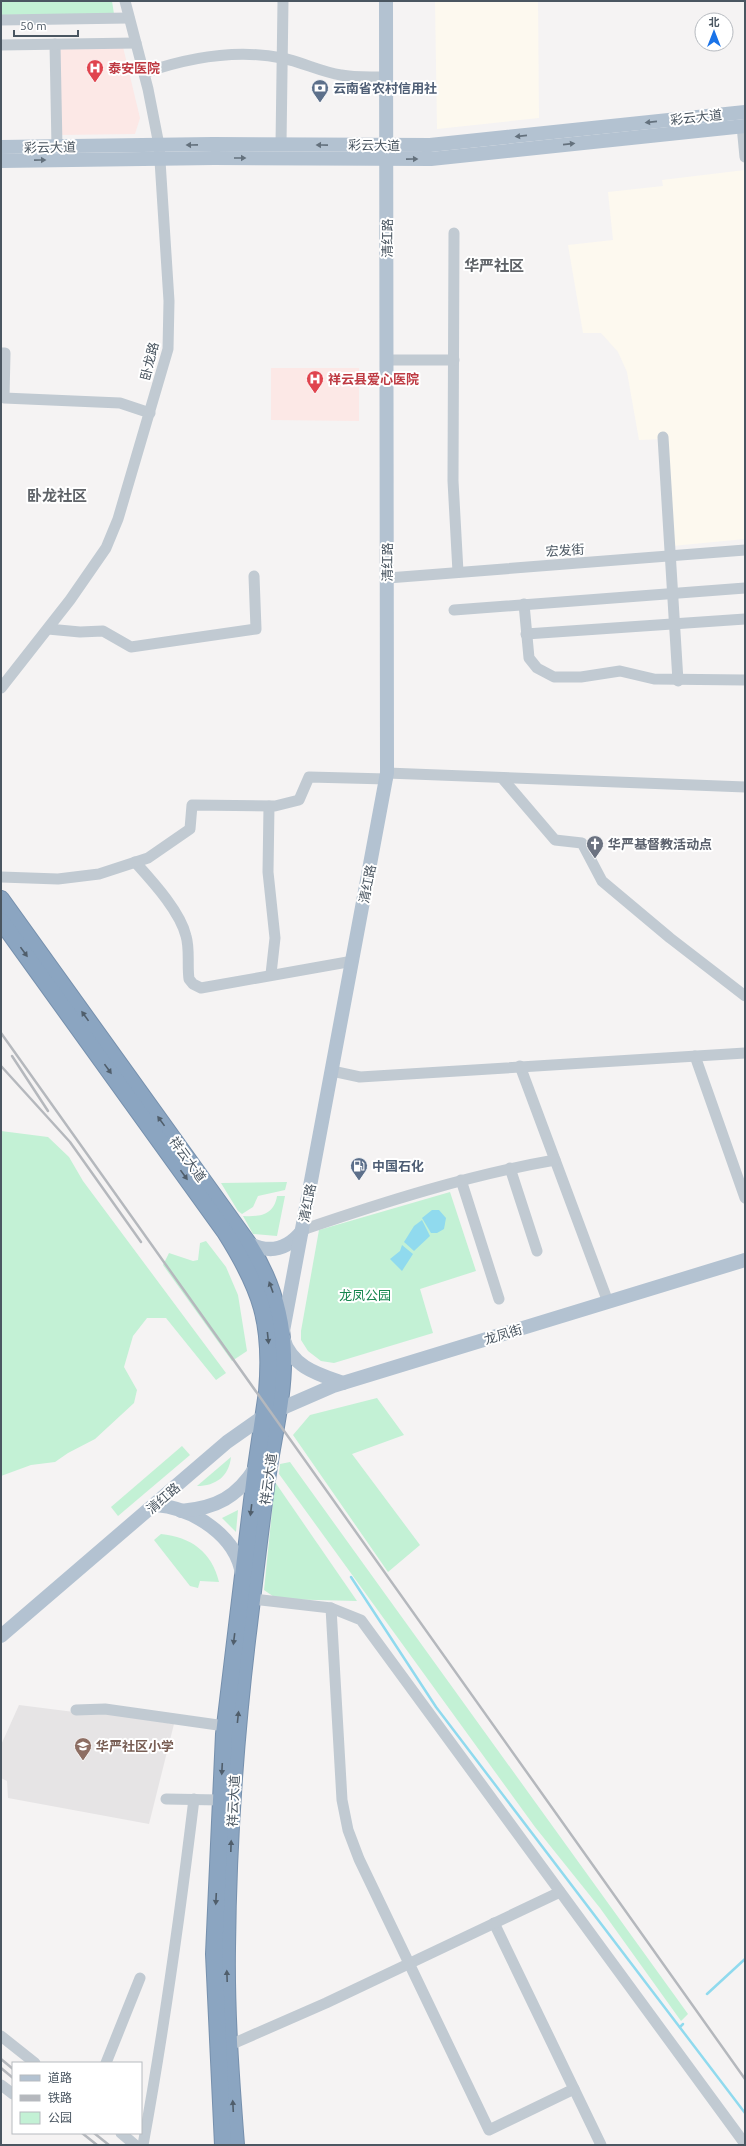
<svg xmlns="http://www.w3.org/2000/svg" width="746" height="2146" viewBox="0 0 746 2146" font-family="Ubuntu,'Noto Sans SC',sans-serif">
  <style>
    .commercial { fill: #fdf9ef }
    .education { fill: #e6e4e5 }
    .medical { fill: #fce8e6 }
    .green { fill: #c3f1d5 }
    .water { fill: #90daee }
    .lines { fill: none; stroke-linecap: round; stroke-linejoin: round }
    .stream { stroke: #90daee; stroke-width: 2.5 }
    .highway-casing { stroke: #7690ad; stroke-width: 18 }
    .minor { stroke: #c1cad2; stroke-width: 11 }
    .major { stroke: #b3c2d1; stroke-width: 14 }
    .highway { stroke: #8ba5c1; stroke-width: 16 }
    .rail { stroke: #b5b8bd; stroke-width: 2.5 }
    .oneway { fill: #64717d }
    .oneway2 { fill: #505e6b }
    .labels { text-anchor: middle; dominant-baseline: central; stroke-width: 4; stroke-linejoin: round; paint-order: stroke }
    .health-label { font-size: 13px; font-weight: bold; fill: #be3a42; stroke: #fff; text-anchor: start }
    .service-label { font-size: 13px; font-weight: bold; fill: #4e5e75; stroke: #fff; text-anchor: start }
    .street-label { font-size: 13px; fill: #4a5661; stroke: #fff }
    .worship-label { font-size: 13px; font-weight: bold; fill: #5b616d; stroke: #fff; text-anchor: start }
    .park-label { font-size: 13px; fill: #17864f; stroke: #fff }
    .education-label { font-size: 13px; font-weight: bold; fill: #785e54; stroke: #fff; text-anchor: start }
    .quarter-label { font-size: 15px; font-weight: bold; fill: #5f6368; stroke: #fff }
  </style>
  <rect width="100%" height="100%" fill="#f5f3f3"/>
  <!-- commercial -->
  <g class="commercial">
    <polygon points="435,1 538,1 539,118 437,129"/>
    <polygon points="745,170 745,539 672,546 665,439 639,440 627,372 618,352 601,333 583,333 568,245 613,240 608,192 663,186 662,180"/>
  </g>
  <!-- education -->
  <polygon class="education" points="19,1705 82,1713 103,1713 174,1724 149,1824 8,1798 7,1781 1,1778 1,1745"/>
  <!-- medical -->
  <g class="medical">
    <polygon points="123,47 140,118 135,134 60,135 58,49"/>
    <polygon points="271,368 359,368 359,421 271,420"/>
  </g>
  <!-- green -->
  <g class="green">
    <polygon points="1,1 112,1 114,14 1,15"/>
    <polygon points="1,1131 48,1137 69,1157 83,1181 226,1373 216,1380 166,1318 147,1318 133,1336 124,1367 137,1390 134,1403 95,1439 68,1453 55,1462 31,1465 1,1476"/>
    <polygon points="287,1182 285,1190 258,1196 253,1207 242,1214 238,1211 221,1183"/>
    <polygon points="450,1192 476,1271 420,1289 433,1333 334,1363 321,1361 308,1351 301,1340 301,1331 319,1230"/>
    <path d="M277,1196H285L277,1236L253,1234L243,1216C260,1217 274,1215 277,1196Z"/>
    <polygon points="206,1241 226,1267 238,1295 247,1351 232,1361 163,1265 169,1253 193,1261 198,1260 200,1243"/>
    <polygon points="377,1398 404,1435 352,1454 420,1545 388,1572 293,1435 310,1415"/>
    <polygon points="182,1446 190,1455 118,1516 111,1507"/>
    <path d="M231,1457C229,1476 216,1486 197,1486Z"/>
    <polygon points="290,1462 688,2014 681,2021 600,1908 535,1827 279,1474 280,1464"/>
    <polygon points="275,1482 357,1601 277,1599 264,1590"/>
    <polygon points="238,1510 236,1532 222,1518"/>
    <path d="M161,1534C191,1537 212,1552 219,1582L200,1581L198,1588L190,1586L154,1540Z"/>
  </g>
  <!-- water -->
  <g class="water">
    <polygon points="432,1210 439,1210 446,1218 444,1229 437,1233 431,1233 422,1218"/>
    <polygon points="422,1220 430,1236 414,1251 404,1242 414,1226"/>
    <polygon points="402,1245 413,1254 402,1271 390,1259 400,1251"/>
  </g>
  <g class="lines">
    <!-- stream -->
    <g class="stream">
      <polyline points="351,1577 436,1707 745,2113"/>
      <polyline points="707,1994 745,1959"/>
      <polyline points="680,2027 683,2024"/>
    </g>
    <!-- highway casing -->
    <g class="highway-casing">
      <g id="highway">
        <path d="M1,899L248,1243C270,1277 282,1313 283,1355C284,1395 274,1433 268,1473C260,1529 254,1585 247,1641C235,1743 228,1846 227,1948C226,2013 231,2080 236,2145"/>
        <path d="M1,921L225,1232C261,1289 273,1323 267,1392L256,1467L224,1734L214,1954L223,2145"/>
      </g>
    </g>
    <!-- minor -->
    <g class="minor">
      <polyline points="1,20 129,18"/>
      <polyline points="55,44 57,147"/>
      <polyline points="1,45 136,43"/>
      <path d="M144,73C187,58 236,49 282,58C302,62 321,72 341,75C355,78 371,77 386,77"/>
      <polyline points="742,126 745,157"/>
      <polyline points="281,144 283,1"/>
      <polyline points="454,233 453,481 458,572"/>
      <polyline points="1,353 5,353 4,398 120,403 150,413"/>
      <polyline points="387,360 454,360"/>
      <polyline points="663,437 678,681"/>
      <polyline points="388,578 745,550"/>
      <polyline points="524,604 529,658 537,668 554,677 581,677 620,671 654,679 745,680"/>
      <polyline points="454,610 745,588"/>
      <polyline points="48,629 80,632 103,631 131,647 256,629 254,576"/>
      <polyline points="526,634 745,619"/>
      <polyline points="1,688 70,600 106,548 118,519 168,349 169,301 159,145 148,89 125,1"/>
      <polyline points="387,773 745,787"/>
      <polyline points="502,778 555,840 582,843 602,881 670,938 745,996"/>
      <polyline points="269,806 268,872 275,938 271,974"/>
      <path d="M135,862C152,881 180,911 186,936C190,949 187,965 189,979L193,984L201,988L353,961"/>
      <polyline points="1,877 58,879 99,874 148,858 190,829 192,805 275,806 299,800 309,777 387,779"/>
      <polyline points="695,1056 745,1198"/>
      <polyline points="520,1066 608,1302"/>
      <polyline points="332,1071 360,1077 745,1053"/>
      <polyline points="510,1168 537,1251"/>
      <polyline points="461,1180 499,1299"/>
      <path d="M302,1230C384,1202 469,1175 555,1160"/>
      <polyline points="253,1599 331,1608 361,1620 745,2144"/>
      <polyline points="331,1608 342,1800 348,1830 359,1859 489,2130 574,2089"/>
      <polyline points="76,1710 105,1709 225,1726"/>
      <polyline points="166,1799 220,1800"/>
      <polyline points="494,1923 601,2145"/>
      <polyline points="1,2036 35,2063"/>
      <polyline points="230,2045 326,2003 560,1892"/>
      <polyline points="106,2063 140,1978"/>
      <polyline points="1,2085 13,2094"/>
      <polyline points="121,2133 135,2145"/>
      <path d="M143,2145C164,2030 180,1915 194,1799"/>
    </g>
    <!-- major -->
    <g class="major">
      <polyline points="1,147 213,144 430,145 745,112"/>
      <polyline points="1,161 214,158 431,159 745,126"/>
      <path d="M248,1243C269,1254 287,1250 302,1231"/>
      <polyline points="283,1331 387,773 386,1"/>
      <path d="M283,1338C292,1367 317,1374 343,1383"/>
      <path d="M156,1505C193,1508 237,1536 242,1575"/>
      <path d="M181,1511C217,1508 237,1497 256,1467"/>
      <polyline points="1,1636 227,1442 264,1416 333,1386 745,1260"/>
    </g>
    <!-- highway -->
    <use href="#highway" class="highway"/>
    <!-- rail -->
    <g class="rail">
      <polyline points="1,1033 745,2079"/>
      <polyline points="12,1056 48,1111"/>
      <polyline points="1,1066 70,1142 141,1242"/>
      <polyline points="1,2059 13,2069"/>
      <polyline points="1,2068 13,2078"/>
      <polyline points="82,2133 97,2145"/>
      <polyline points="94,2133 109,2145"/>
    </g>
  </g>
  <!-- one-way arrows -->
  <defs><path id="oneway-solid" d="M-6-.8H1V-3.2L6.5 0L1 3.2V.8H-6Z"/></defs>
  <g class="oneway">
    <use href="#oneway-solid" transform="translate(651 122) rotate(174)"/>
    <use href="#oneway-solid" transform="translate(521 136) rotate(174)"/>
    <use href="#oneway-solid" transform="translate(569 144) rotate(-6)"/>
    <use href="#oneway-solid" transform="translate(192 145) rotate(179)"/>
    <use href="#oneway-solid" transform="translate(322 145) rotate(-179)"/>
    <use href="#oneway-solid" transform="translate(240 158)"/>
    <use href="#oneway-solid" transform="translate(412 159) rotate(-1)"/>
    <use href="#oneway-solid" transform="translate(40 160) rotate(-1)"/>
  </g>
  <g class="oneway2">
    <use href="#oneway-solid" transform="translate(24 952) rotate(54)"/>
    <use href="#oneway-solid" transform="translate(85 1016) rotate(-126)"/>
    <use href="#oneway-solid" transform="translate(108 1069) rotate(54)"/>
    <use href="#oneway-solid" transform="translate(161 1121) rotate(-126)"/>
    <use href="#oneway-solid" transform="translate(184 1175) rotate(54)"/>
    <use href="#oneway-solid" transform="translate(271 1287) rotate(-110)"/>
    <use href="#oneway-solid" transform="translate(268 1338) rotate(84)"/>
    <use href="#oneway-solid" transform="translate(251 1510) rotate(97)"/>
    <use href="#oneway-solid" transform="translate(234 1639) rotate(97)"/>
    <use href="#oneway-solid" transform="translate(238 1717) rotate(-84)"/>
    <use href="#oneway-solid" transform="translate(222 1769) rotate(93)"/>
    <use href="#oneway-solid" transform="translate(231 1846) rotate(-88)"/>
    <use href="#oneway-solid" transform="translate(216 1899) rotate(93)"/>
    <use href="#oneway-solid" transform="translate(227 1976) rotate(-92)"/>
    <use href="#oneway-solid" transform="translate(233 2106) rotate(-93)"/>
  </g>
  <!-- icons -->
  <defs>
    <g id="hospital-pin" transform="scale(0.9)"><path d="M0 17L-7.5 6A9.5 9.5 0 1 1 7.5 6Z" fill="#e0444e" stroke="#fff"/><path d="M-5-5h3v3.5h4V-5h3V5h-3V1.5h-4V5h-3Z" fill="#fff"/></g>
    <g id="bank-pin" transform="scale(0.9)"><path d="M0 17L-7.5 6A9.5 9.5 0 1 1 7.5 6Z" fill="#5c6f8a" stroke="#fff"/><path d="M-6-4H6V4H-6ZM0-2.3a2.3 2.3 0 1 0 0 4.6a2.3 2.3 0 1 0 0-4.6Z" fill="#fff"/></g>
    <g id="church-pin" transform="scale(0.9)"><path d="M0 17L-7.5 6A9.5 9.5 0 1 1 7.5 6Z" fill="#6b7280" stroke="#fff"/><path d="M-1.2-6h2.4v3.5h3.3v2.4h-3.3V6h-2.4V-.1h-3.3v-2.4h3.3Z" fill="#fff"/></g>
    <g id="fuel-pin" transform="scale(0.9)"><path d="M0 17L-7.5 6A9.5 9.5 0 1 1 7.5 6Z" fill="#5c6f8a" stroke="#fff"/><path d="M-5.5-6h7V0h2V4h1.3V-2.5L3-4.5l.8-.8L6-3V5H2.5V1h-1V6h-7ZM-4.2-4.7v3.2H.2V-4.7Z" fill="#fff"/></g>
    <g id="school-pin" transform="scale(0.9)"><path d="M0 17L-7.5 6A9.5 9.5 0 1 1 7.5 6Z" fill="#8d6e63" stroke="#fff"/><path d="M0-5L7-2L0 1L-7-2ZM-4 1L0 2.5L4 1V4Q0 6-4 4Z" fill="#fff"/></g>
  </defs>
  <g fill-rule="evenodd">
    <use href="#hospital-pin" x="95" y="68"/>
    <use href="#bank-pin" x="320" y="88"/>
    <use href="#hospital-pin" x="315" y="379"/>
    <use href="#church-pin" x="595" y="844"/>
    <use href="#fuel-pin" x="359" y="1166"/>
    <use href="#school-pin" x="83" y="1746"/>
  </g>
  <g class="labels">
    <!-- health labels -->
    <g class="health-label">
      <text x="108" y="68">泰安医院</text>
      <text x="328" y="379">祥云县爱心医院</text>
    </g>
    <!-- service labels -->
    <g class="service-label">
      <text x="333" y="88">云南省农村信用社</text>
      <text x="372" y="1166">中国石化</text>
    </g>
    <!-- street labels -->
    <g class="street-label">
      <text transform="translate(696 117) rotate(-6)">彩云大道</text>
      <text transform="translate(374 145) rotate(1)">彩云大道</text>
      <text transform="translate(50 147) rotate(-1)">彩云大道</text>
      <text transform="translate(387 238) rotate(-90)">清红路</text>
      <text transform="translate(149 361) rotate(-76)">卧龙路</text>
      <text transform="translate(565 550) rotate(-4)">宏发街</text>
      <text transform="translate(387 562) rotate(-90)">清红路</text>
      <text transform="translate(367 884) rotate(-79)">清红路</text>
      <text transform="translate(188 1159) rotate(54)">祥云大道</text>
      <text transform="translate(307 1203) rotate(-79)">清红路</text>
      <text transform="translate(503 1334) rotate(-17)">龙凤街</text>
      <text transform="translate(268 1479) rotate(-82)">祥云大道</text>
      <text transform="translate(163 1498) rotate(-41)">清红路</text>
      <text transform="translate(233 1801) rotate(-87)">祥云大道</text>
    </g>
    <!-- worship labels -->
    <g class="worship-label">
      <text x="608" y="844">华严基督教活动点</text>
    </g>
    <!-- park labels -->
    <g class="park-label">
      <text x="365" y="1295">龙凤公园</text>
    </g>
    <!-- education labels -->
    <g class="education-label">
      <text x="96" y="1746">华严社区小学</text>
    </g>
    <!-- quarter labels -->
    <g class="quarter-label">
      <text x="494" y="265">华严社区</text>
      <text x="57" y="495">卧龙社区</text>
    </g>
  </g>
  <!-- border -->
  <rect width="746" height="2146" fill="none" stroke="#4a5661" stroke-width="4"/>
  <!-- legend -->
  <rect x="12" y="2062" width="130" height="72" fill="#ffffff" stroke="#b7bbc0"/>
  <rect x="20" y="2075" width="20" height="6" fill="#b3c2d1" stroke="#b7bbc0"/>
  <text x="48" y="2082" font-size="12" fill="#4a5661">道路</text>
  <rect x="20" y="2095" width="20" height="6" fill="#b5b8bd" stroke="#b7bbc0"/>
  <text x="48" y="2102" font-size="12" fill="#4a5661">铁路</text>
  <rect x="20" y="2112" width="20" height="12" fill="#c3f1d5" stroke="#b7bbc0"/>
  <text x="48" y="2122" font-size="12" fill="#4a5661">公园</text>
  <!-- north arrow -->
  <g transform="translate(714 32)"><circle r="19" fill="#ffffff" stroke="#b7bbc0"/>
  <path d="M0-3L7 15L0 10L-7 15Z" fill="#1a73e8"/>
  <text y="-6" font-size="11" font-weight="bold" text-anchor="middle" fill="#4a5661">北</text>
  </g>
  <!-- scale -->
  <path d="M14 30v6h64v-6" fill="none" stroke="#4a5661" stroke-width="2"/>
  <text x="20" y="30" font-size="12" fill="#4a5661" stroke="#ffffff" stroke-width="3" paint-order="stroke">50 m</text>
</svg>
